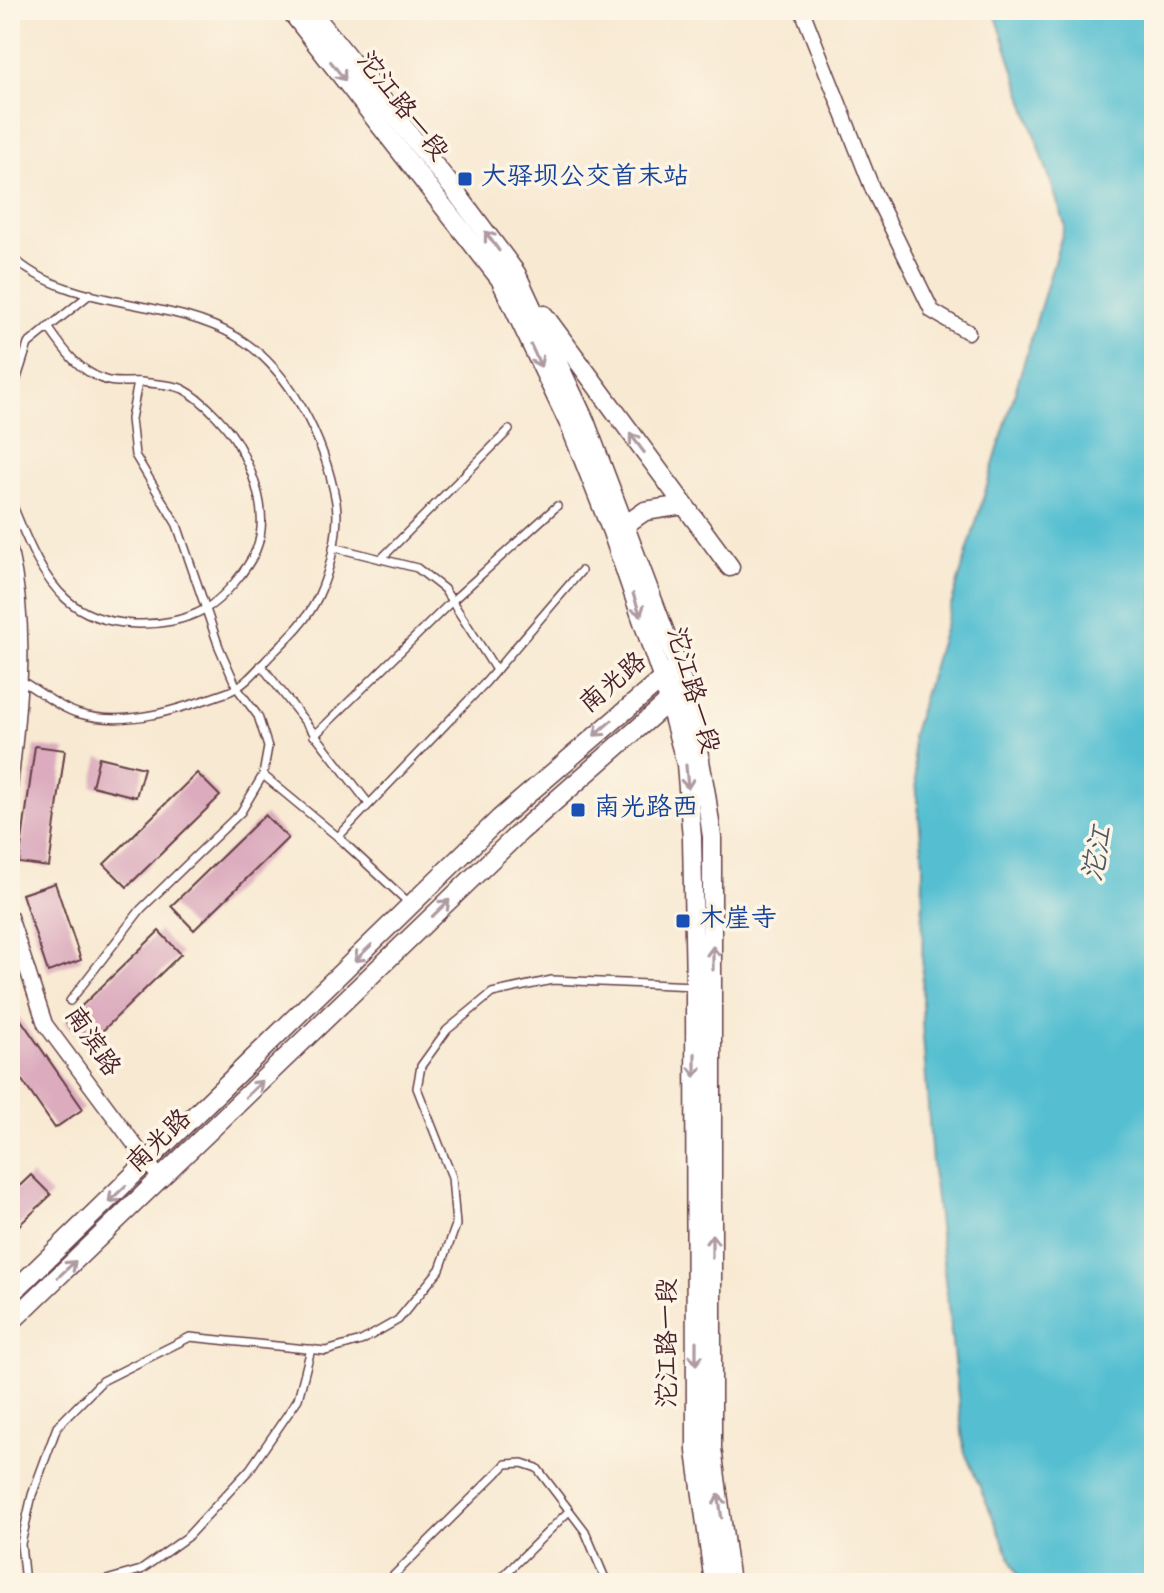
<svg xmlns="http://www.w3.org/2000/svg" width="1164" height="1593" viewBox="0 0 1164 1593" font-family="'Gochi Hand','LXGW WenKai TC',sans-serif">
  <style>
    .green { fill: #95c270; stroke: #70704e; stroke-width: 2 }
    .water { fill: #55bfd1; stroke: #506f7e; stroke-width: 2 }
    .building { fill: #dcacbe }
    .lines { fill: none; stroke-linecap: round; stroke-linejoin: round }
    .lane-casing { stroke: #643d44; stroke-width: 10 }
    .street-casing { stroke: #643d44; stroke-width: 17 }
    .secondary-casing { stroke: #643d44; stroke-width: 21 }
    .lane { stroke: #fff; stroke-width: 7 }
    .street { stroke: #fff; stroke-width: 14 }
    .secondary { stroke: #fff; stroke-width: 18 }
    .oneway { stroke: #ae9aa0 }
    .transit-dot { fill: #1a4fb4; stroke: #fcf5e5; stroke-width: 3 }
    .labels { text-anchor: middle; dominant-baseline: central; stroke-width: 7; stroke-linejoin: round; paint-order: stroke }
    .street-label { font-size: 26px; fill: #4a1f2b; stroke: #fcf5e5 }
    .transit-label { font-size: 26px; fill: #164399; stroke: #fcf5e5; text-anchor: start }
    .water-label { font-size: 28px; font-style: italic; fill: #4e5765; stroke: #fcf5e5 }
  </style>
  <rect width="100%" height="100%" fill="#fcf5e5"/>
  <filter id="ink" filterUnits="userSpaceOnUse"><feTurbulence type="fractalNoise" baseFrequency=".0125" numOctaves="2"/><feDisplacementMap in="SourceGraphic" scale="16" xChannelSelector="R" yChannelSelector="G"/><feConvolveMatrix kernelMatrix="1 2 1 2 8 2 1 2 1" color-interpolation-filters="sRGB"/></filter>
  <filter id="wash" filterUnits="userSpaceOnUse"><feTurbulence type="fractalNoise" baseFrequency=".006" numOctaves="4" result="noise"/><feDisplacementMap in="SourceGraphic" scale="32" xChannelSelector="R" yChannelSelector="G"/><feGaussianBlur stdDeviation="1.8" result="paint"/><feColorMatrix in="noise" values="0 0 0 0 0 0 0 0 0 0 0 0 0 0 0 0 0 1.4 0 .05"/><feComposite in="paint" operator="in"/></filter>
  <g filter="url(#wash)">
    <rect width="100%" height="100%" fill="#f8e9d2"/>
    <!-- green -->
    <polygon class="green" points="10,590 14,672 10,713"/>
    <!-- water -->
    <polygon class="water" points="994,10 1154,10 1154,1583 1021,1583 964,1450 932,1163 922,1022 923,861 912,736 1065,225"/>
    <g id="blocks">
      <!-- building -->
      <g class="building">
        <polygon points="35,746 65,750 49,867 19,863"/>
        <polygon points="99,757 144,768 136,797 92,786"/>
        <polygon points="197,773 220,796 127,887 104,864"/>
        <polygon points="265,815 288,838 194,930 171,906"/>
        <polygon points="55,883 81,960 48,972 22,894"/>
        <polygon points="159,931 181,954 88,1045 65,1022"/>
        <polygon points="10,1004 83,1109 55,1128 10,1063"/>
        <polygon points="31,1175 51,1195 10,1234 10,1195"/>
      </g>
    </g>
  </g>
  <g filter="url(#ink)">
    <use href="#blocks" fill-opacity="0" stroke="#643d44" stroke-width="2"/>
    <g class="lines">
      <!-- lane casing -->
      <g class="lane-casing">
        <g id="lane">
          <path d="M10,255C68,311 166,296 235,336C291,368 325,441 336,502C340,529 330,572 318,597C307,620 291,635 273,653C260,666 246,685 228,692C182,708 129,728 80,714C61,709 40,692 22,681"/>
          <polyline points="10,400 28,344 90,294"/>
          <path d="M10,499C25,534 38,573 66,599C100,630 167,631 205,609C223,599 248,569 256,550C269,518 256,479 241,450C231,429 204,400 183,389C172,384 153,384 141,382C129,381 115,384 105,380C77,370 64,350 48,327"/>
          <polyline points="333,547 417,568 444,589 496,670"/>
          <polyline points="381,559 509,430"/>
          <polyline points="261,665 369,804"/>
          <polyline points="314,736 452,601 557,506"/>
          <polyline points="263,775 338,837 409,903"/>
          <polyline points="338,837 486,682 581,571"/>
          <polyline points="70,1001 141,909 241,812 263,775 268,747 258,716 237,688 219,647 177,525 135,455 131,419 138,382"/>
          <polyline points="25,1583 21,1544 32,1495 57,1427 102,1381 190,1337 326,1351 361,1341 398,1320 440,1269 456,1225 452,1177 417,1088 421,1066 447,1030 492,993 552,980 695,986"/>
          <polyline points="96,1583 141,1570 187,1537 250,1469 298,1399 311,1349"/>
          <polyline points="386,1583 506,1464 522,1463 537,1468 585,1531 607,1583"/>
          <polyline points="496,1583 569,1511"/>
        </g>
      </g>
      <!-- street casing -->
      <g class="street-casing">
        <g id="street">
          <polyline points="802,10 873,190 932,311 968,332"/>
          <path d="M10,551C28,631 19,708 10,787"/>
          <polyline points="10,917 45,1024 161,1180"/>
        </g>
      </g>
      <!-- secondary casing -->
      <g class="secondary-casing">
        <g id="secondary">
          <polyline points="290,10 500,279 570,426 612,532 662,677 686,764 692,838 695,986 696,1451 714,1583"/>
          <path d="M310,10L452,187L516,273L585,421L678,667C694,724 705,779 712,837V1448L730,1583"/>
          <polyline points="544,315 730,567"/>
          <polyline points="625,525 645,511 684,505"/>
          <polyline points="10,1295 500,818 669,673"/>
          <polyline points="10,1323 521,831 668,702 671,692"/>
        </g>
      </g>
      <!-- lane -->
      <use href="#lane" class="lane"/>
      <!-- street -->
      <use href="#street" class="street"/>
      <!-- secondary -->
      <use href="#secondary" class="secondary"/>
    </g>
    <!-- one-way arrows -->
    <defs><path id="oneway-shaft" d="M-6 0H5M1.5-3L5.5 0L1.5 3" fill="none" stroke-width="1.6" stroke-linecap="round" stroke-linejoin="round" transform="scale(2)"/></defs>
    <g class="oneway">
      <use href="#oneway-shaft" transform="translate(338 71) rotate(52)"/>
      <use href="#oneway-shaft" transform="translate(492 241) rotate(-126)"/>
      <use href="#oneway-shaft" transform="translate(536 356) rotate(65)"/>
      <use href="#oneway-shaft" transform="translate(637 443) rotate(-127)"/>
      <use href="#oneway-shaft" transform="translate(637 605) rotate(71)"/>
      <use href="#oneway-shaft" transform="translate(603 728) rotate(139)"/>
      <use href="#oneway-shaft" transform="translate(687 777) rotate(85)"/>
      <use href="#oneway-shaft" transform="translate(441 908) rotate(-44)"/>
      <use href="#oneway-shaft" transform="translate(363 953) rotate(136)"/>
      <use href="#oneway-shaft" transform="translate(713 958) rotate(-90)"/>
      <use href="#oneway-shaft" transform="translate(695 1065) rotate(90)"/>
      <use href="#oneway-shaft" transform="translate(254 1089) rotate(-44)"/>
      <use href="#oneway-shaft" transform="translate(117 1194) rotate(136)"/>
      <use href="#oneway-shaft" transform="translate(712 1246) rotate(-90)"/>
      <use href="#oneway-shaft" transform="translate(67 1269) rotate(-43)"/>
      <use href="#oneway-shaft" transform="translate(696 1353) rotate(90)"/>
      <use href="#oneway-shaft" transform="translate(720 1506) rotate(-98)"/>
    </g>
  </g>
  <!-- markers -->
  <g class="transit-dot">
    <rect x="457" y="171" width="16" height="16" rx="4"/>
    <rect x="570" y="802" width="16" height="16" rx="4"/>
    <rect x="675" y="913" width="16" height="16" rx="4"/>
  </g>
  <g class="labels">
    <!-- street labels -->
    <g class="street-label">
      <text transform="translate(400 108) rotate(52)">沱江路一段</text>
      <text transform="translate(615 685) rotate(-40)">南光路</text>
      <text transform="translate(690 691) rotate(74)">沱江路一段</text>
      <text transform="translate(90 1043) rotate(56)">南滨路</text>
      <text transform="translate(161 1143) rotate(-44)">南光路</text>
      <text transform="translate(670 1343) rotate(-90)">沱江路一段</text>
    </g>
    <!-- transit labels -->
    <g class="transit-label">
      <text x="481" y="179">大驿坝公交首末站</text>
      <text x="594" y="810">南光路西</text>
      <text x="699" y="921">木崖寺</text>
    </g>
    <!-- water labels -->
    <g class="water-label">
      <text transform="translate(1100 854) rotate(-79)">沱江</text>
    </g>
  </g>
  <!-- margin -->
  <rect width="1164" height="1593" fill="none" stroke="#fcf5e5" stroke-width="40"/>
</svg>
